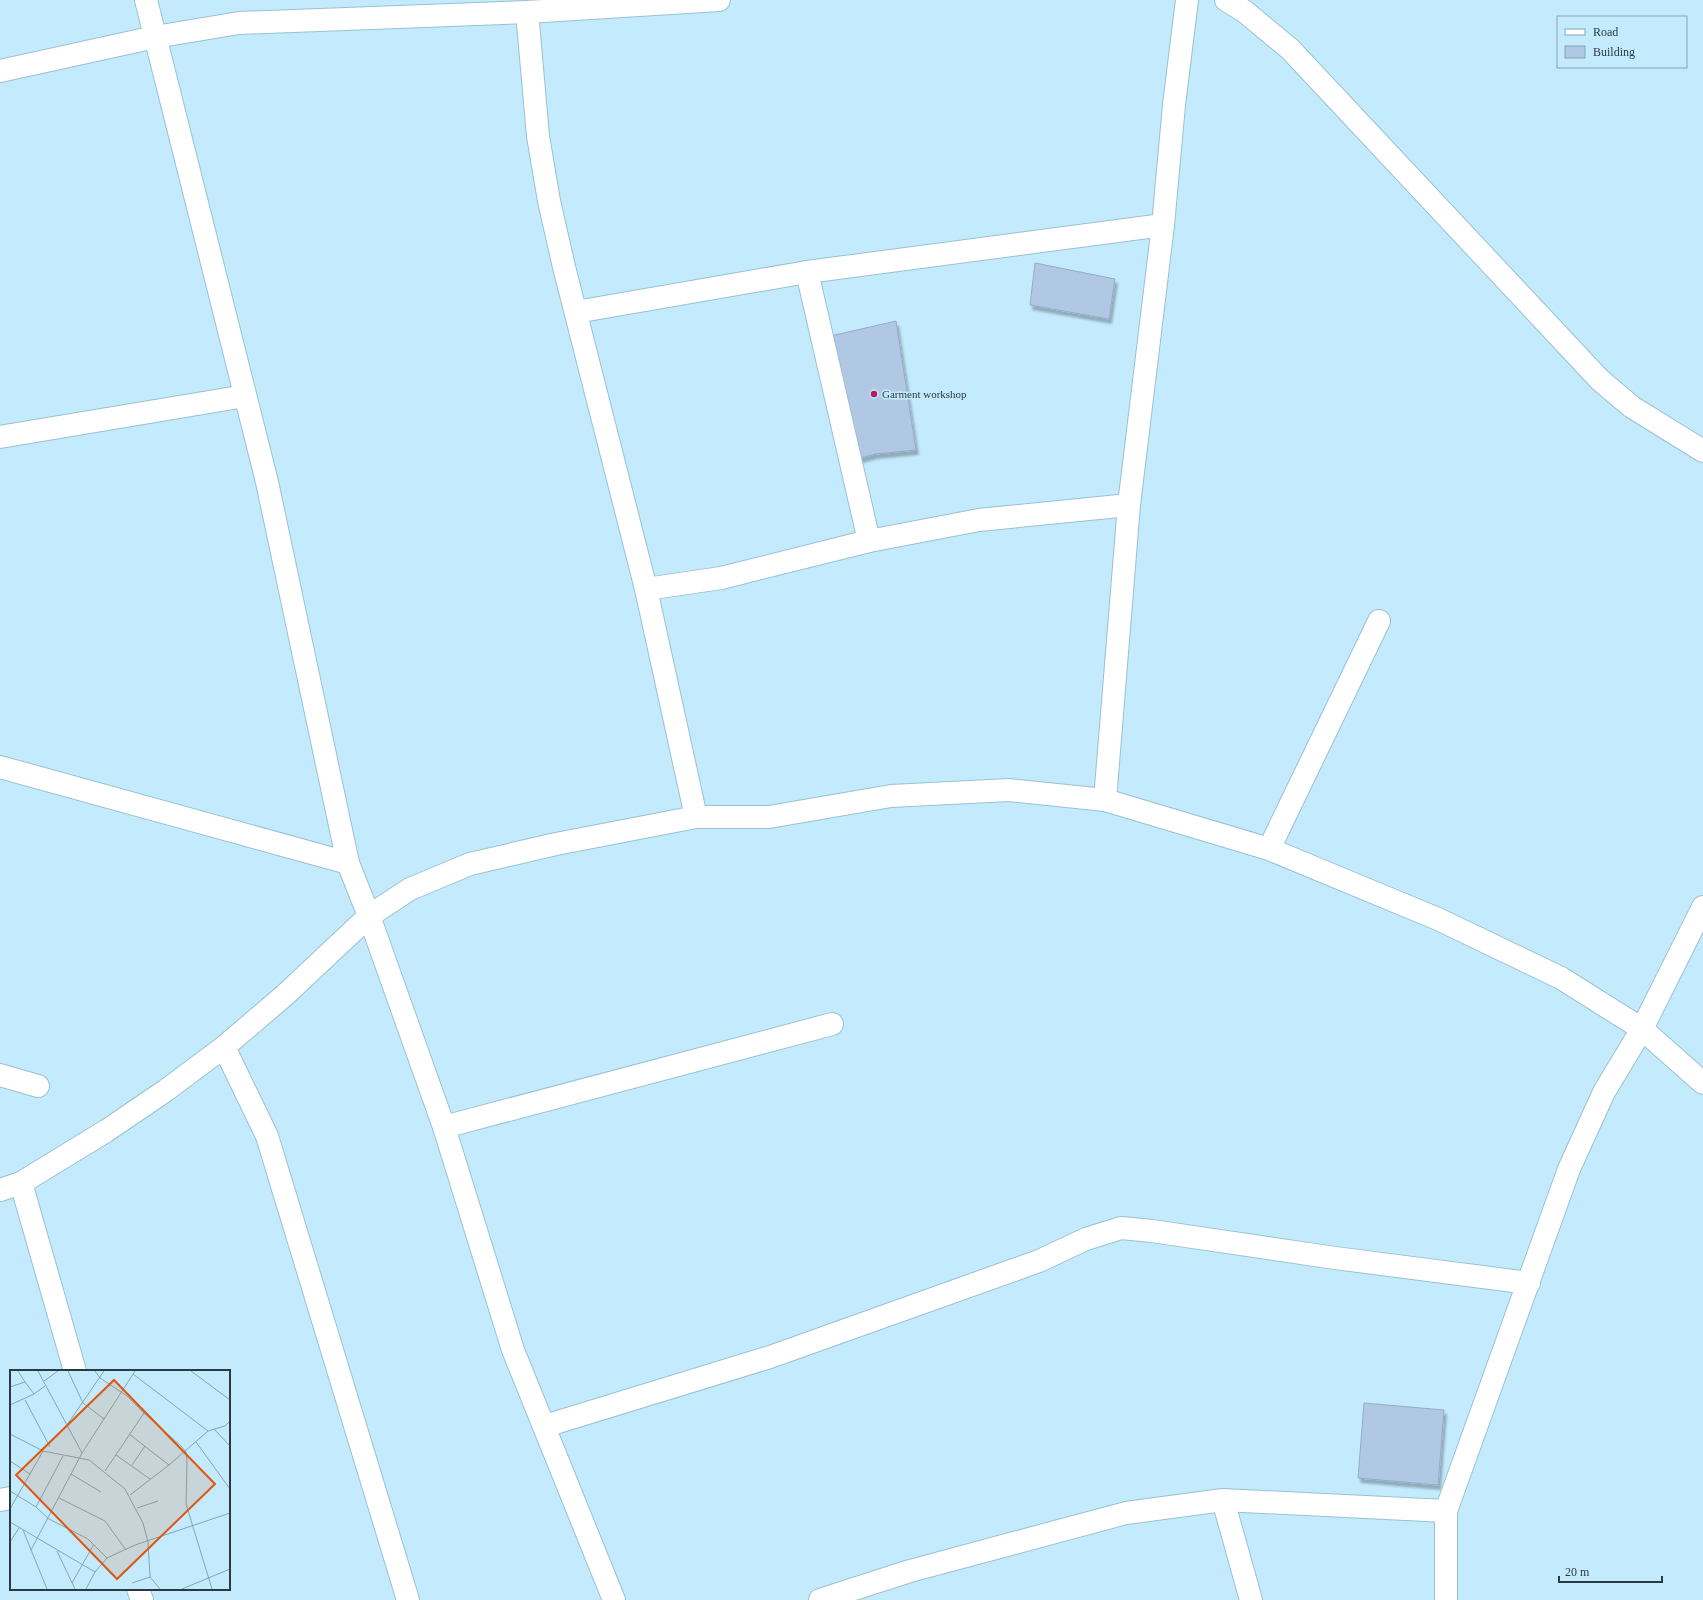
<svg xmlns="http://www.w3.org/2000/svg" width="1703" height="1600" viewBox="0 0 1703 1600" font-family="Georgia,serif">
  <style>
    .building { fill: #b1c8e5; stroke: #94abc7; filter: url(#shadow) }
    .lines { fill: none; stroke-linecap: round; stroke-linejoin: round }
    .minor-casing { stroke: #9ac1d2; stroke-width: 24 }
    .minor { stroke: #fff; stroke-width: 22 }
    .poi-dot { fill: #af215b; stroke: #c4ebfd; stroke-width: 1.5 }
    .labels { text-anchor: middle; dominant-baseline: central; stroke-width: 3; stroke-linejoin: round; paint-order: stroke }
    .poi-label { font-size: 11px; fill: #2a3a41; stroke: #c4ebfd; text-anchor: start }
    .inset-road { fill: none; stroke: #86a4b2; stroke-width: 1 }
    .view { fill: #de570f; fill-opacity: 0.15; stroke: #de570f; stroke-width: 2 }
    .inset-edge { fill: none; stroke: #2a3a41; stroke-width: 2 }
  </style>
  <defs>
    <filter id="shadow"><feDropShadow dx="2.5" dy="4.5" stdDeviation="1" flood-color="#0004"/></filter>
  </defs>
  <rect width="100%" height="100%" fill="#c4ebfd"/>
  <!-- building -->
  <g class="building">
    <polygon points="1035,263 1115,279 1109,319 1030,305"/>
    <polygon points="896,321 916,450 875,454 857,459 826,337"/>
    <polygon points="1364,1403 1444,1410 1438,1485 1358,1478"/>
  </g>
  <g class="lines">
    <!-- minor casing -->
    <g class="minor-casing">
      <g id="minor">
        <polyline points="146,0 267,482 348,863 369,916 444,1127 513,1350 614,1600"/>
        <polyline points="1226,0 1244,11 1290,49 1600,380 1632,407 1703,451"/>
        <polyline points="0,71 155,37 239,23 527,12"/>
        <polyline points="1163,225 1174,105 1187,0"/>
        <polyline points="807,272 869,541"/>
        <polyline points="576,312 807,272 1163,225 1129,505 1105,800"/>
        <polyline points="0,437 245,396"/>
        <polyline points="646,589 721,578 869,541 979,520 1129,505"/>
        <polyline points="0,767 348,863"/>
        <polyline points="696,817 646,589 564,267 549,201 538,136 527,12 719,0"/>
        <polyline points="1269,849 1379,621"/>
        <polyline points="224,1047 267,1136 408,1600"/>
        <polyline points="0,1075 38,1086"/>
        <polyline points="444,1127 832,1024"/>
        <polyline points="21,1183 75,1371"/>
        <polyline points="0,1190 21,1183 106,1131 165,1091 224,1047 285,995 369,916 410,889 470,864 556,844 696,817 769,817 891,796 1009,790 1105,800 1269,849 1438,919 1561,978 1642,1029 1703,1083"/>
        <polyline points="545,1426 770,1357 1039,1261 1086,1239 1121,1228 1152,1231 1335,1258 1529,1283"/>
        <polyline points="0,1500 11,1498"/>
        <polyline points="1223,1500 1251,1600"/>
        <polyline points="138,1589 142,1600"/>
        <polyline points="820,1600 910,1571 1126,1513 1223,1500 1446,1511"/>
        <polyline points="1446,1600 1446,1511 1569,1169 1604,1092 1642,1029 1703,907"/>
      </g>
    </g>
    <!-- minor -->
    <use href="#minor" class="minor"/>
  </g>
  <!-- markers -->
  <circle class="poi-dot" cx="874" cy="394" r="4"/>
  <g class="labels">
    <!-- poi labels -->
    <g class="poi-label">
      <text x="882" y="394">Garment workshop</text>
    </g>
  </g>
  <!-- overview -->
  <g transform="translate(10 1370)">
    <rect width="220" height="220" fill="#c4ebfd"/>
    <path class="inset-road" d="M8,1L15,12M28,1L72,83M58,1L73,33L94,49M85,1L90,8L117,26L134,43M181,1L220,30M123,4L198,61M34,11L48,1M0,17L15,12L24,24L35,16M15,30L40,77M0,35L24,24M57,55L94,1M204,59L220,76M0,64L33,81L79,90L115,119L133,153L138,172L140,207L150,219M119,64L159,95L120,125M186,72L220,119M106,85L140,109M0,91L20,104M122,95L135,76M159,95L198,61L215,56L220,51M95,101L134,43L172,77L176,82L177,92L176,134L202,219M61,104L91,122M0,121L26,137L39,149L78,169L97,188M49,128L95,151L116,180M26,137L53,86M127,138L148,131M0,139L33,81M0,152L85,202M13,160L37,219M0,172L9,158M21,180L72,83L125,1M47,181L65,219M62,213L84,174M122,213L140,207M76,219L85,202L97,188L125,175L220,143M172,219L220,199"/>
    <path class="view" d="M104,10L205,114L107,209L6,105Z"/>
    <rect width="220" height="220" class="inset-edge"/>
  </g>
  <!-- legend -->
  <rect x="1557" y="16" width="130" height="52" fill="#c4ebfd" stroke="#86a4b2"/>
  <rect x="1565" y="29" width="20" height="6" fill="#ffffff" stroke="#86a4b2"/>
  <text x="1593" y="36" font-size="12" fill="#2a3a41">Road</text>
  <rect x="1565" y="46" width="20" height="12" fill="#b1c8e5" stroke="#86a4b2"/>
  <text x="1593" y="56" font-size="12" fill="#2a3a41">Building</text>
  <!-- scale -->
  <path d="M1559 1576v6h103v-6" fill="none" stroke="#2a3a41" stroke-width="2"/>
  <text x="1565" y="1576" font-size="12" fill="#2a3a41" stroke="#c4ebfd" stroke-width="3" paint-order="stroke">20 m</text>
</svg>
